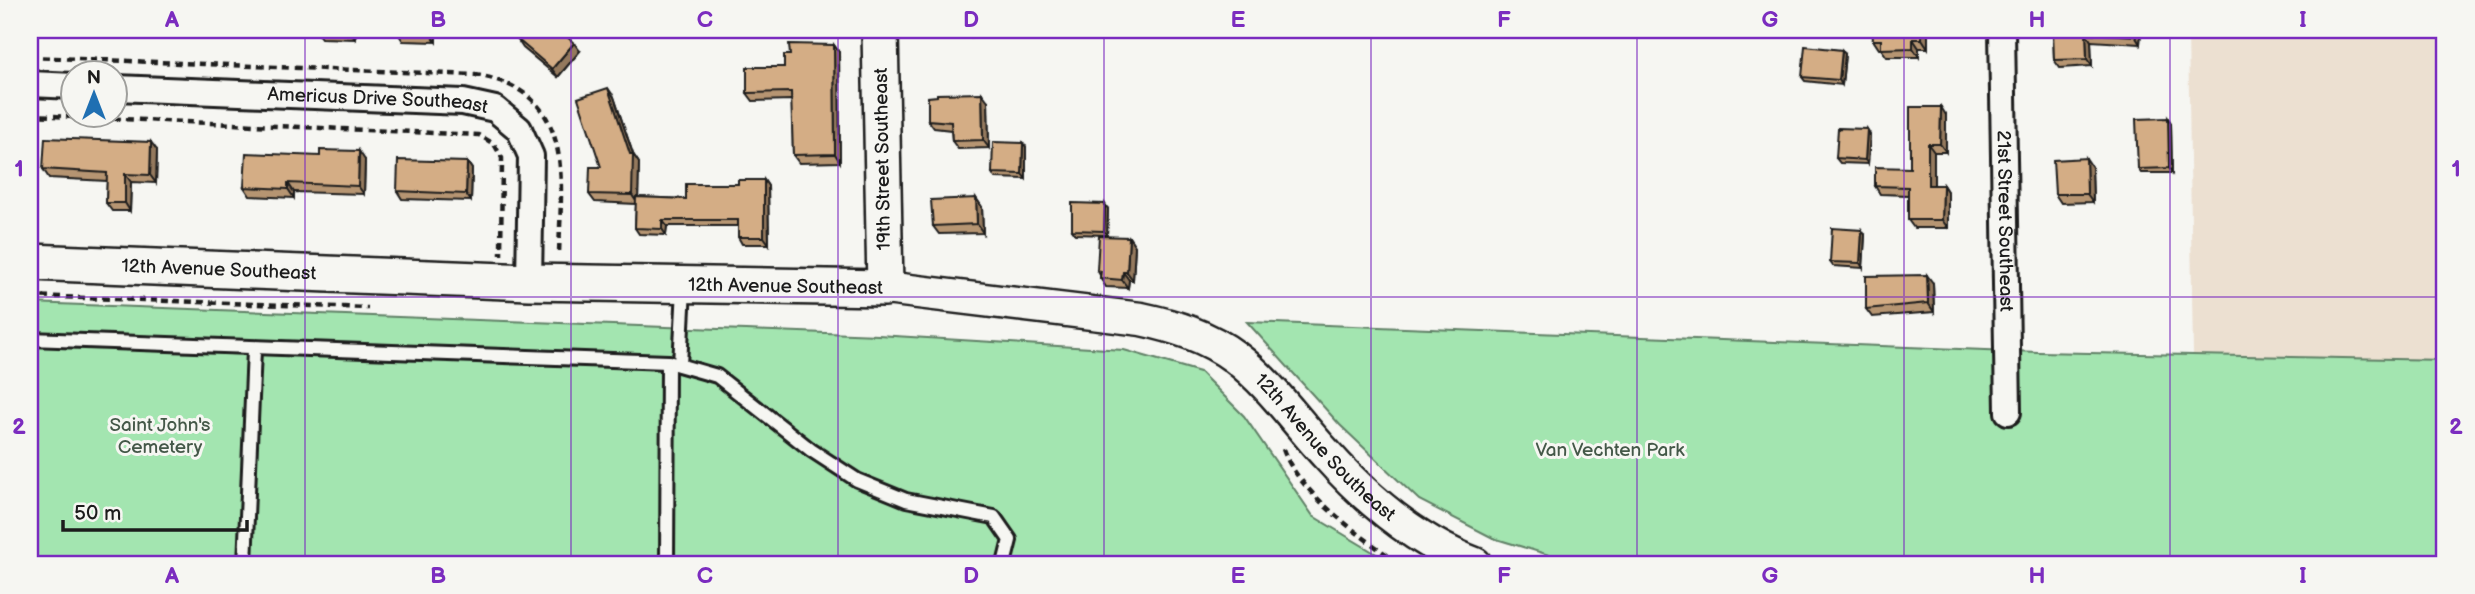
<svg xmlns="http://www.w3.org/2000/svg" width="2475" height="594" viewBox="0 0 2475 594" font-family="'Balsamiq Sans',sans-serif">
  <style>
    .built { fill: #ece0d1 }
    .green { fill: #a3e5b0; stroke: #608066; stroke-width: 2 }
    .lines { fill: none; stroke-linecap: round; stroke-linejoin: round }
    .service-casing { stroke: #1c1c1c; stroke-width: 18 }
    .minor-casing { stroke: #1c1c1c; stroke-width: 30 }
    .tertiary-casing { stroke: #1c1c1c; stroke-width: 37 }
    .secondary-casing { stroke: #1c1c1c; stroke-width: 40 }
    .path { stroke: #1c1c1c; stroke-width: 4.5; stroke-dasharray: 7 5; stroke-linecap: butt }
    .service { stroke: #f6f6f2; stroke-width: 12 }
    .minor { stroke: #f6f6f2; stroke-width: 24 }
    .tertiary { stroke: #f6f6f2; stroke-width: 32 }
    .secondary { stroke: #f6f6f2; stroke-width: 35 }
    .wall { fill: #b69572; stroke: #1c1c1c; stroke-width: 2 }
    .shaded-wall { fill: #94795d; stroke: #1c1c1c; stroke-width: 2 }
    .building { fill: #d4ad85; stroke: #1c1c1c; stroke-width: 2 }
    .grid { fill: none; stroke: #7b2cbf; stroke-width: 2; stroke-opacity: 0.55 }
    .labels { text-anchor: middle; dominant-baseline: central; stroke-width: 6; stroke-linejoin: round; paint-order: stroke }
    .street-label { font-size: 19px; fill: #1c1c1c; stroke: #f6f6f2 }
    .park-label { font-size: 19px; fill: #445848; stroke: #f6f6f2 }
    .neatline { fill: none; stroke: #7b2cbf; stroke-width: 2.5 }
    .grid-label { font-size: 23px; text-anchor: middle; font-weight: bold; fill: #7b2cbf }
  </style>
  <rect width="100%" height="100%" fill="#f6f6f2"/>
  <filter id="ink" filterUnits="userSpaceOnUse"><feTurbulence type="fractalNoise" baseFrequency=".0143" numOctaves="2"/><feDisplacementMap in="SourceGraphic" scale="14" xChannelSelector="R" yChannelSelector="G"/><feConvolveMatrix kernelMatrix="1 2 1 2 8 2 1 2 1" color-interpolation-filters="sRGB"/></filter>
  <g filter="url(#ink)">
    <!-- built -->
    <polygon class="built" points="2188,30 2445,30 2445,360 2193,356"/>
    <!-- green -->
    <g class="green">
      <polygon points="30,303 878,335 1124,350 1200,372 1244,416 1313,516 1393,564 30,564"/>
      <polygon points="1247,322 2038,352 2445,360 2445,564 1602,564 1569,561 1493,538 1419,500 1340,425"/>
    </g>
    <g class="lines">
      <!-- service casing -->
      <g class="service-casing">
        <g id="service">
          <polyline points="30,339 668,362 717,376 811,450 857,480 906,500 994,517 1010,540 1004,564"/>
          <polyline points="680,365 684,288"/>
          <polyline points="245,564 254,350"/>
          <polyline points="667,564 668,362"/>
        </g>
      </g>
      <!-- minor casing -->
      <g class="minor-casing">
        <g id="minor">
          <path id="s1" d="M2002,30L2008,412"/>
          <polyline points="30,84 74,86"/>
          <path id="s2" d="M116,88L463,102L495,109L519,129L531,156L529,282"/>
        </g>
      </g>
      <!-- tertiary casing -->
      <g class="tertiary-casing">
        <g id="tertiary">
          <path id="s3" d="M885,288L1141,319C1174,326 1207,336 1235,357C1271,384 1296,422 1326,454C1368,501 1417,542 1475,564"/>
        </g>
      </g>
      <!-- secondary casing -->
      <g class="secondary-casing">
        <g id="secondary">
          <path id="s4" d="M30,262L529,282L885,288L880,30"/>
        </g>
      </g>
      <!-- path -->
      <g class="path">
        <path d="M30,57L476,75C576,92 561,176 559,254"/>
        <polyline points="30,115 479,135 494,144 502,158 501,255"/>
        <polyline points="30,296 368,308"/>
        <path d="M1283,449C1298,493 1363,538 1400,564"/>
      </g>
      <!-- service -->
      <use href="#service" class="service"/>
      <!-- minor -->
      <use href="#minor" class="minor"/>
      <!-- tertiary -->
      <use href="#tertiary" class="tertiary"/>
      <!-- secondary -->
      <use href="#secondary" class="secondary"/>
    </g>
    <!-- wall -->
    <g class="wall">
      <polygon points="315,30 356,30 355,39 321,38"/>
      <polygon points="436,30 436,42 403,41 397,32"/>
      <polygon points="926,30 1055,30 1055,35 936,38 934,34 929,34"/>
      <polygon points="1928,30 1928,48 1919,48 1919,57 1887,57 1881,49 1879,49 1873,40"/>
      <polygon points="2053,30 2141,30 2140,44 2091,41 2092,66 2060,68 2054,60"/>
      <polygon points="517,39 580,51 558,77 523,48"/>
      <polygon points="834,45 839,52 840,162 799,163 793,155 792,100 753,101 747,93 784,67 790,55"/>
      <polygon points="1845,54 1842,85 1805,81 1802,77"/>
      <polygon points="614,97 633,154 639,163 638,197 686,199 738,184 764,180 768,186 769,244 742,244 738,237 738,226 667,226 666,235 639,234 635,228 636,204 595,202 589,194 601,167"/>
      <polygon points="988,101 989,148 958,149 952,141 951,130 934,128 928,120"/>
      <polygon points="1946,115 1946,152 1934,152 1934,185 1943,185 1948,193 1948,228 1914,228 1908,220 1908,195 1880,194 1875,186 1910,168"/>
      <polygon points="2168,118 2171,123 2172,173 2141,173 2138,169"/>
      <polygon points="1867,129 1870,134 1868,164 1840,163 1836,158"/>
      <polygon points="1026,147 1026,179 995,178 992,173"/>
      <polygon points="157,150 156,183 131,182 130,211 112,211 106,203 107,181 49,178 43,169"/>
      <polygon points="365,160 364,194 294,192 294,198 250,196 244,187"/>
      <polygon points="467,162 472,169 471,201 402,199 397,191"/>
      <polygon points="2092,167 2093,202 2061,203 2055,194"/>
      <polygon points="976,198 982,207 983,233 939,234 933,226"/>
      <polygon points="1108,209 1107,235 1075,234 1072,230"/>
      <polygon points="1865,235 1863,268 1833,266 1830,262"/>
      <polygon points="1129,237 1135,246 1133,280 1129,280 1128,288 1106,287 1100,278 1100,275 1097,270"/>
      <polygon points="1933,283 1934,312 1872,317 1866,309"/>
    </g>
    <!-- shaded-wall -->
    <g class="shaded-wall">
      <polygon points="349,30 356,30 355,39 349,31"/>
      <polygon points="430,30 436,30 436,42 430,34"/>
      <polygon points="1922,30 1928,30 1928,48 1922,39"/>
      <polygon points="2135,30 2141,30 2140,44 2135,36"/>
      <polygon points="2086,33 2091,41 2092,66 2087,59"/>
      <polygon points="1913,39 1919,48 1919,57 1913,48"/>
      <polygon points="574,43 580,51 558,77 552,69"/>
      <polygon points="834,45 839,52 840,162 835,154"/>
      <polygon points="1842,50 1845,54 1842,85 1839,80"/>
      <polygon points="608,88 614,97 633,154 639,163 638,204 632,195"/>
      <polygon points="982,93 988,101 989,148 983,140"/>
      <polygon points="1941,107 1946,115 1946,152 1940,144"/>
      <polygon points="2168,118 2171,123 2172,173 2169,168"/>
      <polygon points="1867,129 1870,134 1868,164 1865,160"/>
      <polygon points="151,142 157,150 156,183 150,175"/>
      <polygon points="1023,143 1026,147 1026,179 1022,174"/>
      <polygon points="1928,144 1934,152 1934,193 1928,185"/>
      <polygon points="359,151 365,160 364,194 358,186"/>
      <polygon points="2086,158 2092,167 2093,202 2087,194"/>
      <polygon points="467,162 472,169 471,201 466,194"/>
      <polygon points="125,174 131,182 130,211 125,203"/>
      <polygon points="764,180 768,186 769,244 764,237"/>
      <polygon points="288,183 294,192 294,198 288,189"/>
      <polygon points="1943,185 1948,193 1948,228 1942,220"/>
      <polygon points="976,198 982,207 983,233 977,224"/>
      <polygon points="1105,204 1108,209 1107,235 1104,231"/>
      <polygon points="662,220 667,226 666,235 662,229"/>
      <polygon points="1862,230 1865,235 1863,268 1860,263"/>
      <polygon points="1129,237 1135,246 1133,280 1127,272"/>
      <polygon points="1123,272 1129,280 1128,288 1122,280"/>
      <polygon points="1927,275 1933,283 1934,312 1928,303"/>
    </g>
    <!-- building -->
    <g class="building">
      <polygon points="397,30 430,30 430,34 397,32"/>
      <polygon points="525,30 559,30 574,43 552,69 517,39"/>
      <polygon points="932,30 998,30 932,31"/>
      <polygon points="1872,30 1922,30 1922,39 1913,39 1913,48 1881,49 1881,40 1873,40"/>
      <polygon points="2053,30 2135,30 2135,36 2086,33 2087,59 2054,60"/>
      <polygon points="789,44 834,45 835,154 793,155 791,92 747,93 747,67 784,67 784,55 790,55"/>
      <polygon points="1805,46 1842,50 1839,80 1802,77"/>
      <polygon points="608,88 630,154 633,154 632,195 589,194 590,167 601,167 578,98"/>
      <polygon points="982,93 983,140 952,141 951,122 928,120 928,97 937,96 937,94"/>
      <polygon points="1910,107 1941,107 1940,144 1928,144 1928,185 1943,185 1942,220 1908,220 1908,187 1875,186 1875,167 1910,168"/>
      <polygon points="2168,118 2169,168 2138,169 2136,119"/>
      <polygon points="1838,128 1867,129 1865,160 1836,158"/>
      <polygon points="45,138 151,142 150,175 125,174 125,203 106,203 107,173 43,169"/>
      <polygon points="993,142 1023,143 1022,174 992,173"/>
      <polygon points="320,150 359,151 358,186 288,183 288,189 244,187 246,153 320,156"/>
      <polygon points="2086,158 2087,194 2055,194 2053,160"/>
      <polygon points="398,160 467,162 466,194 397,191"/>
      <polygon points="738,180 764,180 764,237 738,237 738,220 662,220 662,229 635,228 636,197 686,199 686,184 738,184"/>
      <polygon points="976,198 977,224 933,226 931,200"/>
      <polygon points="1072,203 1105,204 1104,231 1072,230"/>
      <polygon points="1832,228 1862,230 1860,263 1830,262"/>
      <polygon points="1099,236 1129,237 1127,272 1123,272 1122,280 1100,278 1101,271 1097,270"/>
      <polygon points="1927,275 1928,303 1866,309 1866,276"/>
    </g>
  </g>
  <!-- grid -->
  <path class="grid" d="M305,30V564M571,30V564M838,30V564M1104,30V564M1371,30V564M1637,30V564M1904,30V564M2170,30V564M30,297H2445"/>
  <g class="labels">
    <!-- street labels -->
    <g class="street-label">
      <text stroke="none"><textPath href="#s2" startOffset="262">Americus Drive Southeast</textPath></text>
      <text transform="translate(883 159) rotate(-91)">19th Street Southeast</text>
      <text stroke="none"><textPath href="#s1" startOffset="191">21st Street Southeast</textPath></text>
      <text stroke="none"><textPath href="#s4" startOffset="189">12th Avenue Southeast</textPath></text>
      <text stroke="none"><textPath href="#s4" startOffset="756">12th Avenue Southeast</textPath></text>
      <text stroke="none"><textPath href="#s3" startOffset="488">12th Avenue Southeast</textPath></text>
    </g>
    <!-- park labels -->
    <g class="park-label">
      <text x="160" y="425">Saint John's<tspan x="160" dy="22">Cemetery</tspan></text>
      <text x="1610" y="450">Van Vechten Park</text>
    </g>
  </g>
  <!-- margin -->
  <rect width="2475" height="594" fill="none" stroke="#f6f6f2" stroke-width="77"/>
  <!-- north arrow -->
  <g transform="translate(94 94)"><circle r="33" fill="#f6f6f2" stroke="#9f9f9c" stroke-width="2"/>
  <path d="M0-5L12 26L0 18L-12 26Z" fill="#1f6fb2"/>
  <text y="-10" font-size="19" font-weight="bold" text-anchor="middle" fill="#1c1c1c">N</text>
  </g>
  <!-- scale -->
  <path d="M63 520v10h184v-10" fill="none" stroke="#1c1c1c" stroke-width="3.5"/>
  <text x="74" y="520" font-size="21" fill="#1c1c1c" stroke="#f6f6f2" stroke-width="5" paint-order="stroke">50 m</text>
  <rect x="38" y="38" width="2398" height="518" class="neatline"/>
  <g class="grid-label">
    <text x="172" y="27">A</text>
    <text x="438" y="27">B</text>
    <text x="705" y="27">C</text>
    <text x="971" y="27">D</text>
    <text x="1238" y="27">E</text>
    <text x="1504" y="27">F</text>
    <text x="1770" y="27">G</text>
    <text x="2037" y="27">H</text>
    <text x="2303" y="27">I</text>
    <text x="19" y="176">1</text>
    <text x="2456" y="176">1</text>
    <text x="19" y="434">2</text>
    <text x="2456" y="434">2</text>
    <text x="172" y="583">A</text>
    <text x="438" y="583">B</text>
    <text x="705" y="583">C</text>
    <text x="971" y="583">D</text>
    <text x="1238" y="583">E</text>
    <text x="1504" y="583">F</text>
    <text x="1770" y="583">G</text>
    <text x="2037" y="583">H</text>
    <text x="2303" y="583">I</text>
  </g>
</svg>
